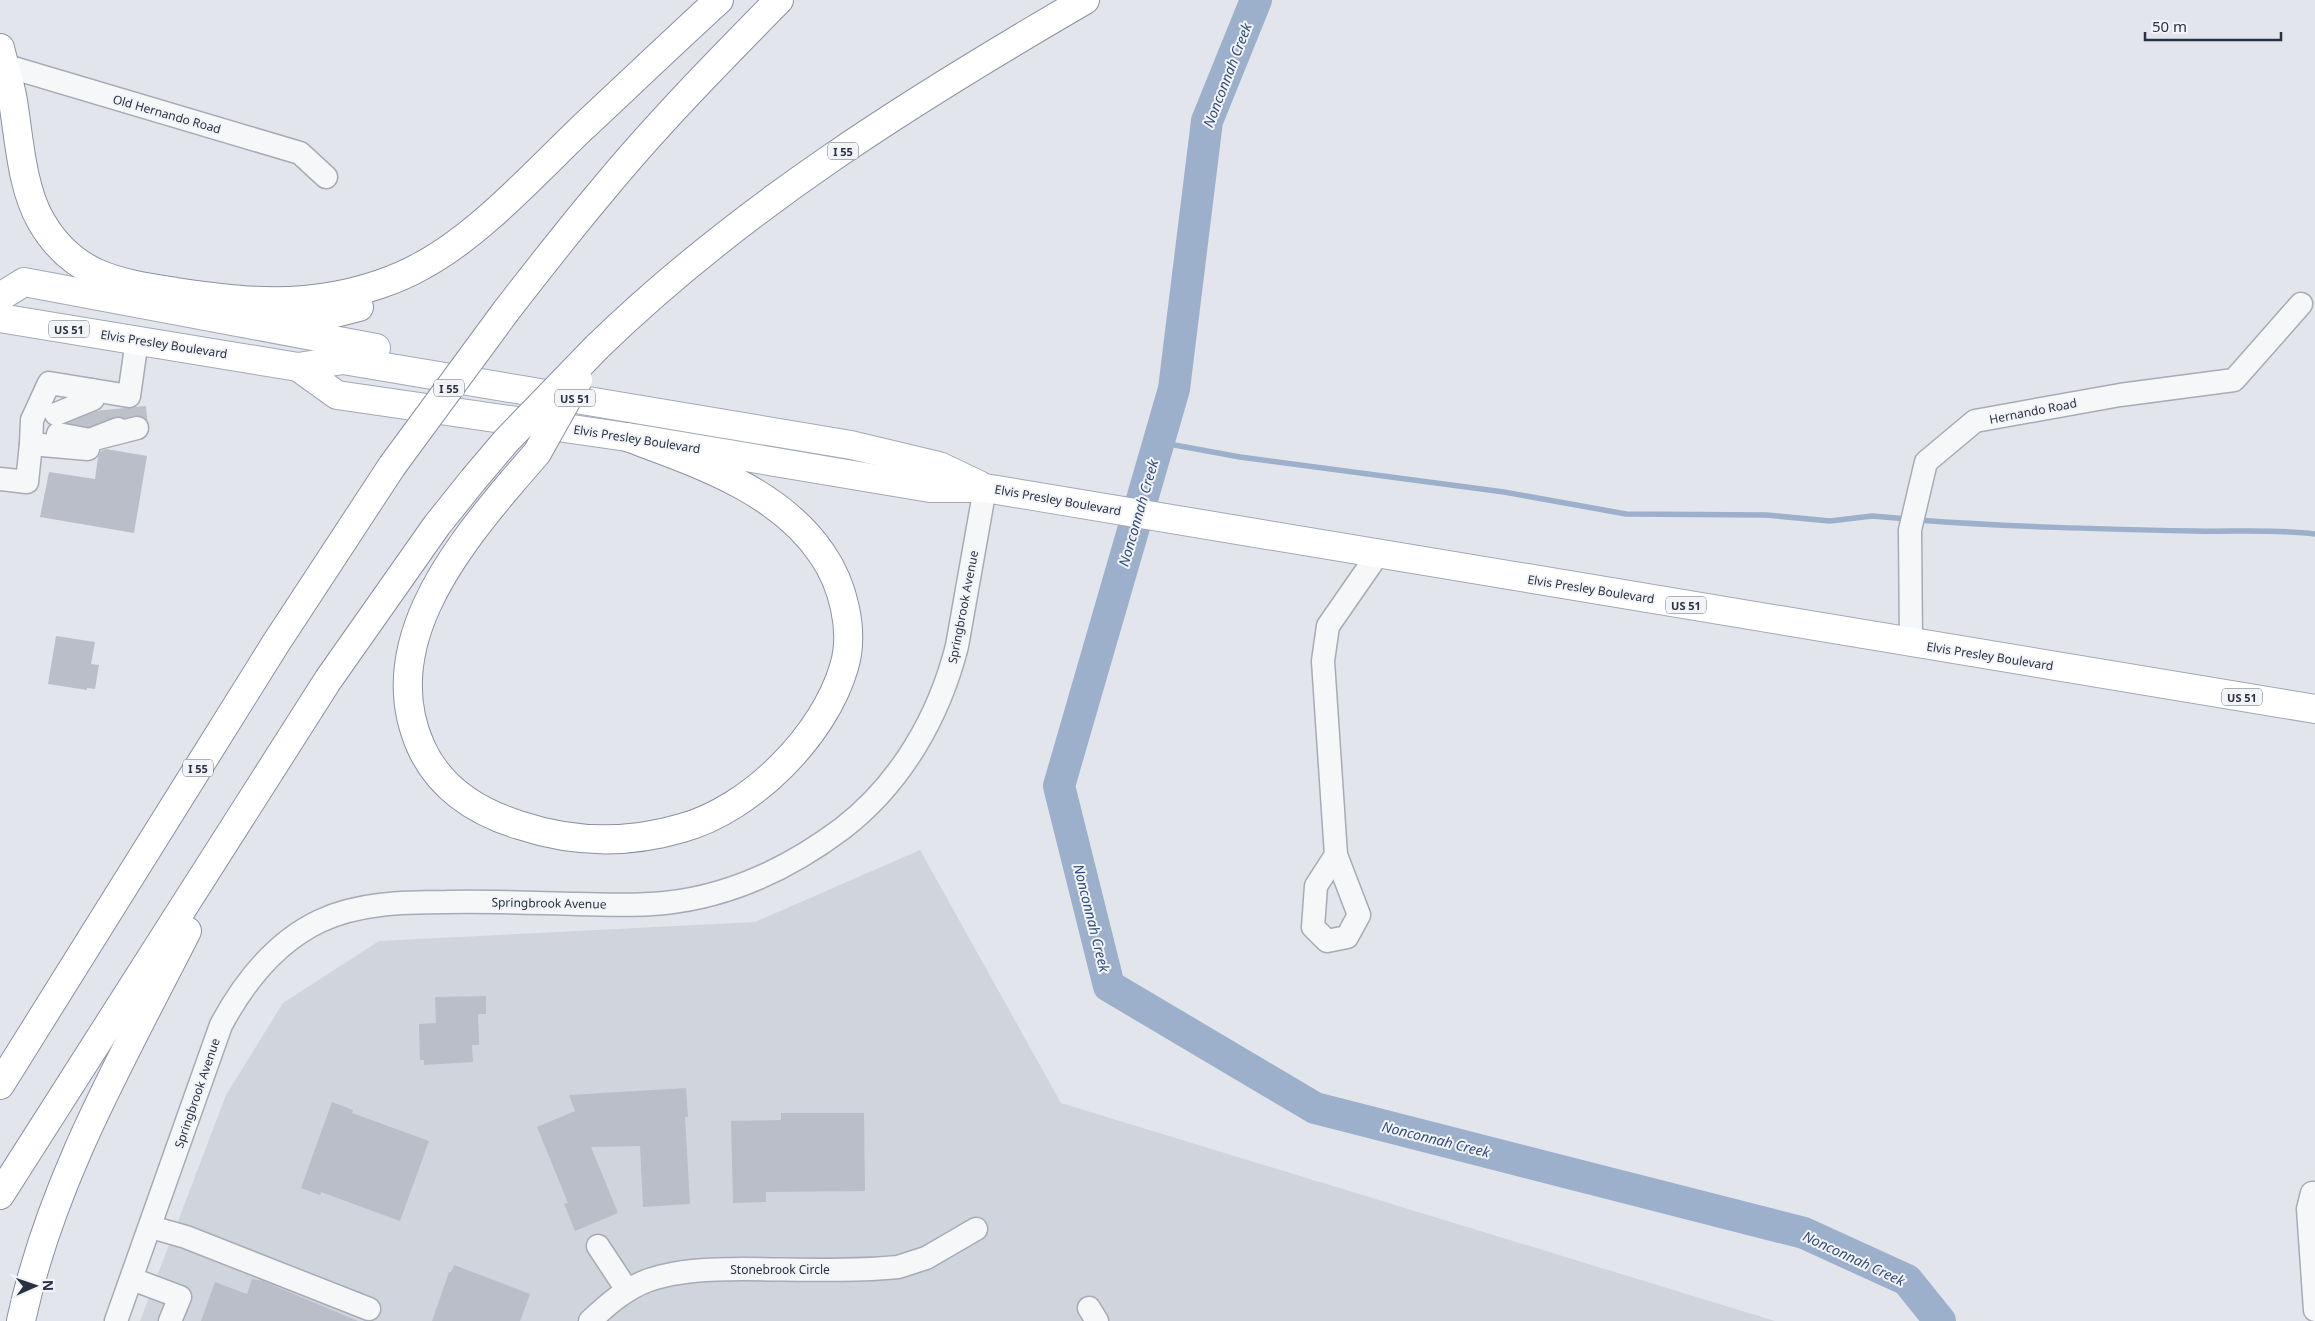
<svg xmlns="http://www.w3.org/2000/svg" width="2315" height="1321" viewBox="0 0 2315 1321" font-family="'Noto Sans',sans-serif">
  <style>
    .built { fill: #d0d4dd }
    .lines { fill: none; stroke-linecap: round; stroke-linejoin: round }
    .stream { stroke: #9cb0cc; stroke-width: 5.5 }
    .river { stroke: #9cb0cc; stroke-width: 32 }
    .building { fill: #b9bec9 }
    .minor-tunnel { stroke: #bdc1ca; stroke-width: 22; stroke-dasharray: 22 11; stroke-linecap: butt }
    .minor-casing { stroke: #a7abb6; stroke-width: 25 }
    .major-casing { stroke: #a1a8b8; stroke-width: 30 }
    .highway-casing { stroke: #8991a3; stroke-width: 30 }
    .minor { stroke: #f6f7f9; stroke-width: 22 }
    .major { stroke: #fff; stroke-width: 28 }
    .highway { stroke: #fff; stroke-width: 28 }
    .highway-bridge-casing { stroke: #8991a3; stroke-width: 30; stroke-linecap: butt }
    .highway-bridge { stroke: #fff; stroke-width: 28 }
    .labels { text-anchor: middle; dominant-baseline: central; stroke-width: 4; stroke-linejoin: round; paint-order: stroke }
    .shield { fill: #f2f4f8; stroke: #666c7a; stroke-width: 1 }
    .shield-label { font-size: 11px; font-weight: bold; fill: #2a3144 }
    .street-label { font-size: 12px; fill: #2a3144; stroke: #f2f4f8 }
    .water-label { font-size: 14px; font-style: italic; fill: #324c7a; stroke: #f2f4f8 }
  </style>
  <rect width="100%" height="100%" fill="#e2e5eb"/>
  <!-- built -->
  <polygon class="built" points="920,850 1061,1103 1775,1321 140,1321 226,1095 283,1003 379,941 755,922"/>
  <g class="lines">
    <!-- stream -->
    <g class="stream">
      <polyline points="1158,442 1240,457 1504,492 1626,514 1766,515 1830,521 1872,516 1908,519"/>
      <path d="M1918,520C2010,527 2102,529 2194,531C2235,532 2275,529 2315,534"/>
    </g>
    <!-- river -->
    <polyline class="river" points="1256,0 1207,121 1174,389 1059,786 1109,986 1315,1108 1804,1233 1907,1280 1940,1321"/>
  </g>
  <!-- building -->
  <g class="building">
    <polygon points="140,407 141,415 114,417 89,426 69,423 99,411"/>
    <polygon points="106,449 147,456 134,533 40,517 49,472 95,479 98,457 101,451"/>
    <polygon points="56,636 95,642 91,664 99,665 95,689 87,688 87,690 48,684"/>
    <polygon points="486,996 486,1014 478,1014 479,1045 472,1045 473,1062 424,1065 424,1060 420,1060 419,1024 436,1023 435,997"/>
    <polygon points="686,1088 688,1117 685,1117 690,1204 643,1207 640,1146 591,1147 618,1213 575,1231 564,1204 568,1203 537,1127 575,1111 569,1095"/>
    <polygon points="332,1102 353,1110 352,1113 429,1141 400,1221 321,1192 320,1195 301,1188"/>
    <polygon points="781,1113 864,1113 865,1191 766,1192 766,1202 733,1203 731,1121 781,1120"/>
    <polygon points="454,1265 530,1294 520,1321 432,1321 449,1272 451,1272"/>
    <polygon points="252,1279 263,1281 358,1321 201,1321 215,1282 247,1294"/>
  </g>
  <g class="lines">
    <!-- minor-tunnel -->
    <g class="minor-tunnel">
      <polyline points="135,407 137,428"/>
      <polyline points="116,409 118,429"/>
      <polyline points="95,411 97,431"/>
      <polyline points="73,413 75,433"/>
    </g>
    <!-- minor casing -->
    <g class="minor-casing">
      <g id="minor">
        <polyline points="0,64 300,153 326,177"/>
        <polyline points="92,390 129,396 137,340"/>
        <polyline points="118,429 90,440 137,428"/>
        <polyline points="31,444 32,420 49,383 92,390 93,399 56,414"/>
        <polyline points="0,479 27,482 31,444 88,449 90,440 58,434"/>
        <polyline points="1911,643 1910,530 1926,462 1975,421 2120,395 2234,380 2301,304"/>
        <polyline points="1336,855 1359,915 1347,937 1327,941 1313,927 1316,886 1336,855 1323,661 1328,626 1378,554"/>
        <polyline points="2315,1193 2312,1193 2308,1209 2315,1310"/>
        <polyline points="151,1227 186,1237 369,1309"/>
        <polyline points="598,1246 627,1290"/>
        <polyline points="132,1279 180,1297 170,1321"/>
        <polyline points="1089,1308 1097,1321"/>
        <path d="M116,1321L221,1025C244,982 276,942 320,921C358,903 404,902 446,902C490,901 534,903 578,904C607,905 636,906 665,903C731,896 790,868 843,828C901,783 939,717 957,646L985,488"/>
        <path d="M590,1321C607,1305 626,1288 649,1280C679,1270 711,1269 743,1269C794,1269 847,1272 898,1267L926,1258L976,1229"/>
      </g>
    </g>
    <!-- major casing -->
    <g class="major-casing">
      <g id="major">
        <polyline points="0,297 24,282 376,348"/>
        <polyline points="0,318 298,367 343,360 851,445 939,466 979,485"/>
        <polyline points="298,367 337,395 627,437 930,488 985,488 2315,709"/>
      </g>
    </g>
    <!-- highway casing -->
    <g class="highway-casing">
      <g id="highway">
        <path d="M0,48C4,65 10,83 13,101C19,138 22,189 41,221C73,277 119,283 176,292C230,300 280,306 334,296C363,291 397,280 423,265C480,234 534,174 581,129C627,86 672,43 719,0"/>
        <path d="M506,311C537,271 568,231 601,192C656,125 718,62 779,0"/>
        <polyline points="245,323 300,322 359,307"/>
        <path d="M597,347C741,207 913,100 1085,0"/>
        <path d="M511,483C451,554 377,649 421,747C440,789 477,812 519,825C573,843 628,844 682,828C751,809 824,736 844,667C855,631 843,584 822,554C779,490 697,463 627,437"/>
        <polyline points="0,1085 276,643 392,466"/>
        <polyline points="0,1195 328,680 437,525 473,480"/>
        <path d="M21,1321C51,1181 123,1057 187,931"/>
      </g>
    </g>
    <!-- minor -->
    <use href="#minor" class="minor"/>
    <!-- major -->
    <use href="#major" class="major"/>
    <!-- highway -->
    <use href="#highway" class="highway"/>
    <!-- highway-bridge casing -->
    <g class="highway-bridge-casing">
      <g id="highway-bridge">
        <polyline points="392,466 506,311"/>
        <polyline points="473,480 506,441 597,347"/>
        <polyline points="511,483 537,453 578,380"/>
      </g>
    </g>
    <!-- highway-bridge -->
    <use href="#highway-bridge" class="highway-bridge"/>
  </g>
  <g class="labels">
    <!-- shield labels -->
    <g class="shield">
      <rect x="828" y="142.5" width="30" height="17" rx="4"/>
      <rect x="49" y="320.5" width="40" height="17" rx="4"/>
      <rect x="434" y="379.5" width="30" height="17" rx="4"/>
      <rect x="555" y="389.5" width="40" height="17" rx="4"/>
      <rect x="1666" y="596.5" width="40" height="17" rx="4"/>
      <rect x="2222" y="688.5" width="40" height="17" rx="4"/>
      <rect x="183" y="759.5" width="30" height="17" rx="4"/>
    </g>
    <g class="shield-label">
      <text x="843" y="151">I 55</text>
      <text x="69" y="329">US 51</text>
      <text x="449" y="388">I 55</text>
      <text x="575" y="398">US 51</text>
      <text x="1686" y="605">US 51</text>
      <text x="2242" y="697">US 51</text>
      <text x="198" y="768">I 55</text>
    </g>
    <!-- street labels -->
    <g class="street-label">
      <text transform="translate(167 114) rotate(16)">Old Hernando Road</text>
      <text transform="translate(164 344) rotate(9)">Elvis Presley Boulevard</text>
      <text transform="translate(2033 411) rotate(-11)">Hernando Road</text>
      <text transform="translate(637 439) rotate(9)">Elvis Presley Boulevard</text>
      <text transform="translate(1058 500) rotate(10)">Elvis Presley Boulevard</text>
      <text transform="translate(1591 589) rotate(9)">Elvis Presley Boulevard</text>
      <text transform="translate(963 607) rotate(-79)">Springbrook Avenue</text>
      <text transform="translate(1990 656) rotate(9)">Elvis Presley Boulevard</text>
      <text transform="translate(549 903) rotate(1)">Springbrook Avenue</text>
      <text transform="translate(197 1093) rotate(-71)">Springbrook Avenue</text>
      <text x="780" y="1269">Stonebrook Circle</text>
    </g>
    <!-- water labels -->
    <g class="water-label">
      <text transform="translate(1227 75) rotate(-69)">Nonconnah Creek</text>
      <text transform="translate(1138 513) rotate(-74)">Nonconnah Creek</text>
      <text transform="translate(1092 918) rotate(76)">Nonconnah Creek</text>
      <text transform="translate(1436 1139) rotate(14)">Nonconnah Creek</text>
      <text transform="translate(1854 1258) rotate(25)">Nonconnah Creek</text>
    </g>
  </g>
  <!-- north arrow -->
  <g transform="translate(35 1286) rotate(88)" stroke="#f2f4f8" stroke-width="4" paint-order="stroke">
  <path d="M0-4L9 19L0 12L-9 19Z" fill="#2a3144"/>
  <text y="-8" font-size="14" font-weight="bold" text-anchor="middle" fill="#2a3144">N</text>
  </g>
  <!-- scale -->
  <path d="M2145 32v8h136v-8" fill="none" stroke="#2a3144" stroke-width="2.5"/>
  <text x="2152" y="32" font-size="15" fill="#2a3144" stroke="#f2f4f8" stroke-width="4" paint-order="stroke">50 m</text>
</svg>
